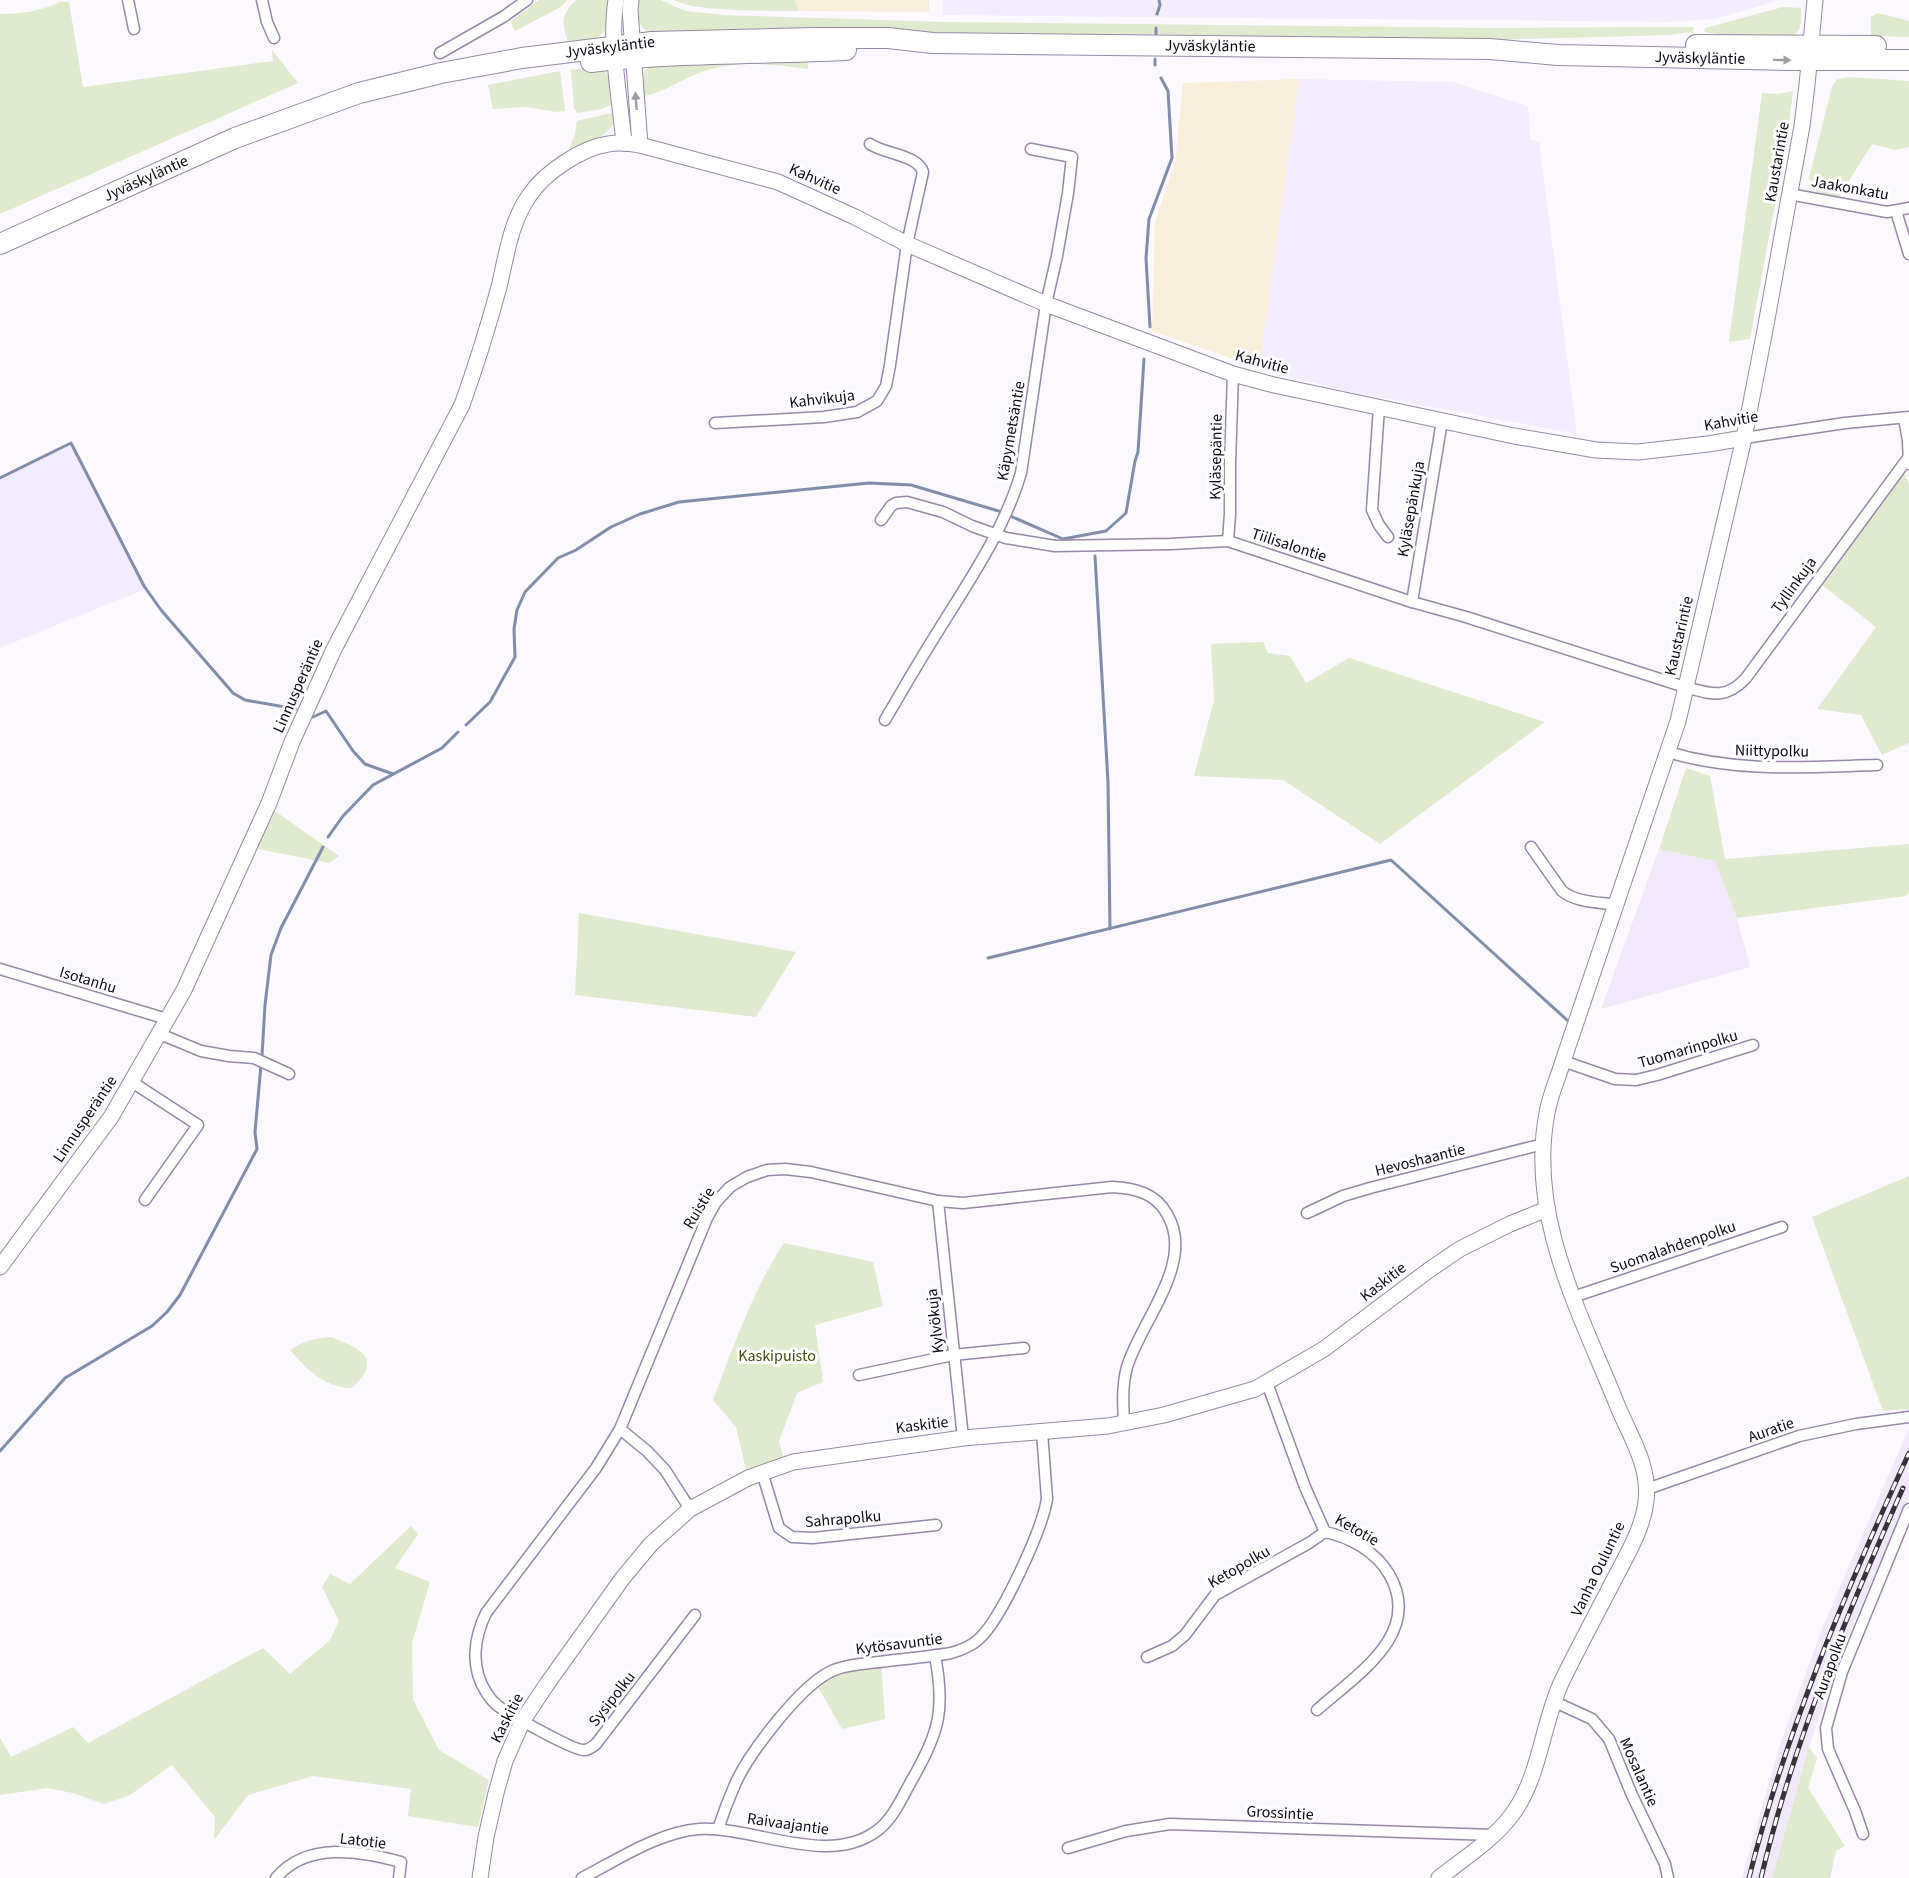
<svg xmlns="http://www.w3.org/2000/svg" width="1909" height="1878" viewBox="0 0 1909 1878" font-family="'Source Sans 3',sans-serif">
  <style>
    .commercial { fill: #f3ecfd }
    .industrial { fill: #f8efda }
    .built { fill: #f1e9fa }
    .green { fill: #e0eace }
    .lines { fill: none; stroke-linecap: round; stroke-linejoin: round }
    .stream { stroke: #828daa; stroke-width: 3 }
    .street-casing { stroke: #9688a6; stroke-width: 13 }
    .secondary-casing { stroke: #9688a6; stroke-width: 17 }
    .highway-casing { stroke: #9688a6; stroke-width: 22 }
    .street { stroke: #fff; stroke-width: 10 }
    .secondary { stroke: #fff; stroke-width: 15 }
    .highway { stroke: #fff; stroke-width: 20 }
    .rail-casing { stroke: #37333d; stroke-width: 5 }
    .rail { stroke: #fff; stroke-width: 3; stroke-dasharray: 9; stroke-linecap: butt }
    .oneway { fill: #9f9da1 }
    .labels { text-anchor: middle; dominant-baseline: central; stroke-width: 6; stroke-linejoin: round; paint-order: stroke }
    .street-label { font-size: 16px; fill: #0e0914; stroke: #fff }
    .park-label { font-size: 16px; fill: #404f12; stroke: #fff }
  </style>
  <rect width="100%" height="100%" fill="#fbf8ff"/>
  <!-- commercial -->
  <g class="commercial">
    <polygon points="943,0 1780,0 1714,19 1672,22 943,15"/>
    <polygon points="1299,79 1453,82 1528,106 1530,139 1539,142 1577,434 1346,391 1259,368"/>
    <polygon points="74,445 146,589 0,648 0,477"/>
  </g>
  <!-- industrial -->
  <g class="industrial">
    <polygon points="794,0 929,0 929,12 799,11"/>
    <polygon points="1299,79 1259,368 1152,331 1155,222 1175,163 1183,83"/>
  </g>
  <!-- built -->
  <g class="built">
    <polygon points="1659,849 1715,861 1737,918 1750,967 1601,1009"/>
    <polygon points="1909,1428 1909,1497 1849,1633 1809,1747 1772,1878 1742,1878 1780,1744 1823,1626"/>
  </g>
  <!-- green -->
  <g class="green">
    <polygon points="539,0 567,0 561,7 515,31 510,22"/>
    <path d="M576,0H609L605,30L596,40L568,44C563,22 559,17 576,0Z"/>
    <path d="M637,0H661L685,11L726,15L945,22L1493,28L1694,27L1692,32L1669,35L1492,40L1131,34L704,33C684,34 646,44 638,19C636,14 637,6 637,0Z"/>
    <path d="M674,0H794L799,11C772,11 695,12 674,0Z"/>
    <path d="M60,2H69L83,87L273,61L272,50L298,83L0,214V14C21,14 41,11 60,2Z"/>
    <path d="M1783,7L1801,8C1801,14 1802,26 1798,31C1785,47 1723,34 1704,32L1705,28Z"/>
    <polygon points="1878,13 1909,21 1909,37 1871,36 1871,17"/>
    <path d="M742,57L808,62V69C769,64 734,59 696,74C679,81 662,93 644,96V71L654,62Z"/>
    <path d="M587,68C591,69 598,68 602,70C613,75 613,94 614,103L602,109L577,113L574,108L571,70Z"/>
    <polygon points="560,71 565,111 556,112 527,107 493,109 488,85"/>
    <polygon points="1850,77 1909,81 1909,147 1895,150 1872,144 1838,198 1818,193 1809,178 1832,87 1837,79"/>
    <polygon points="1793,91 1788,134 1750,339 1729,342 1762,93 1778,94"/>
    <path d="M615,112L617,118C606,138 587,145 567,154L575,134L577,121Z"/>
    <polygon points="1904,472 1909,485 1909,743 1882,755 1861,715 1817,709 1876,627 1821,584"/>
    <polygon points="1263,642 1268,653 1290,656 1306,683 1349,658 1545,722 1380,844 1283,780 1194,776 1214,700 1211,644"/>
    <polygon points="1686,768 1710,776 1725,859 1909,844 1909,893 1906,896 1737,918 1715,861 1659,849"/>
    <polygon points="272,809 339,856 329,863 258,849"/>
    <polygon points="579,913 796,952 756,1017 575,995"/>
    <polygon points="1909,1176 1909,1409 1883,1411 1812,1217"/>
    <path d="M784,1243L873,1262L883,1306L815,1325L823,1382L797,1393L779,1441L785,1464L748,1478L736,1427L713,1400C733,1348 753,1289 784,1243Z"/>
    <path d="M331,1337C361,1349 384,1358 352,1388C325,1388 306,1369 290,1350C303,1341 315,1338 331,1337Z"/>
    <polygon points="411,1526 418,1534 395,1568 430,1582 412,1643 413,1700 439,1750 489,1780 478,1827 408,1816 411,1789 313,1776 248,1795 214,1840 215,1817 172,1765 130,1795 104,1804 73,1793 47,1788 0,1795 0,1738 11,1757 73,1727 88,1743 263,1648 290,1674 330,1640 339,1621 322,1587 330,1574 350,1584"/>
    <polygon points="881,1662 885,1719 842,1729 815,1682 835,1670"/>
    <polygon points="1809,1747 1817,1758 1808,1788 1845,1846 1836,1851 1830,1878 1772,1878"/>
  </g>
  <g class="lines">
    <!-- stream -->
    <g class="stream">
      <polyline points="1157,14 1160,5 1159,0"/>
      <polyline points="1156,34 1156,28"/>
      <polyline points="1155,65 1155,59"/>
      <polyline points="1150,327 1146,258 1149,219 1172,158 1168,91 1161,78"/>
      <polyline points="0,478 71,443 144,586 161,610 233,693 245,700 296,709"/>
      <polyline points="1008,515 1063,539 1106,531 1126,513 1135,461 1138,452 1144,359"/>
      <polyline points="1095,556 1108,782 1110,929"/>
      <polyline points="313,717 326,711 353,751 365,764 393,774"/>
      <polyline points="466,725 490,702 515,657 514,629 517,610 525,592 558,558 576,550 611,527 640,514 679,502 869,483 911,485 1002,512"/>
      <polyline points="328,837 343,816 373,785 442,748 458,732"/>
      <polyline points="988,958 1391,860 1567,1020"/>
      <polyline points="262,1056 265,1005 271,955 281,928 323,847"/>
      <polyline points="0,1451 65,1378 152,1326 167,1312 180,1295 257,1149 255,1132 261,1065"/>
    </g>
    <!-- street casing -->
    <g class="street-casing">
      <g id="street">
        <polyline points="128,0 134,29"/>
        <polyline points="262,0 267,22 274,38"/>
        <polyline points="440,53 503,17 527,0"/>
        <polyline points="1789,194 1887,212 1909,208"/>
        <polyline points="1896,211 1909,254"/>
        <polyline points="1379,407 1372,510 1379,525 1388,537"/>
        <polyline points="1904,418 1908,441 1909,464"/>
        <path d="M715,423L824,417L857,412L877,401L886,386L890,365L907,244L923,172C918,155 884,154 870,144"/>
        <polyline points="1744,438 1845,423 1909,417"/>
        <path d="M881,520L891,506L896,503L907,502L943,512L972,526L1006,538L1055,546L1170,544L1228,541L1412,602L1466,617L1685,687C1711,694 1726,700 1746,678L1908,458"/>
        <polyline points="1228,541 1230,514 1230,462 1233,374"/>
        <polyline points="1412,602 1442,421"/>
        <path d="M885,720C903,689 921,658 940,628C971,578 1004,530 1021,473L1046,304L1057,256L1068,193L1072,157L1031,149"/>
        <path d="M1668,752C1737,773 1806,767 1877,765"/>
        <path d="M1531,847L1562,891C1577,903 1599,902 1617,905"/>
        <polyline points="0,969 167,1019"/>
        <polyline points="160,1034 201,1051 229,1056 254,1058 289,1074"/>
        <polyline points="1563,1061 1615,1079 1636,1080 1657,1075 1753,1045"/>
        <polyline points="132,1082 198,1125 145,1200"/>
        <polyline points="938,1201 963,1438"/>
        <polyline points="1307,1213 1343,1196 1370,1188 1543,1144"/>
        <polyline points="1573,1297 1782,1227"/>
        <polyline points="859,1375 953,1355 1024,1348"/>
        <path d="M1267,1383L1305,1487L1325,1532C1350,1537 1376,1552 1389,1574C1424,1634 1356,1675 1317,1710"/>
        <polyline points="620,1429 647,1451 665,1470 690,1509"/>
        <polyline points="762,1472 779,1528 792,1537 813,1538 936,1525"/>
        <polyline points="1647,1489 1799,1436 1856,1424 1909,1417"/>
        <path d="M695,1615L596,1744C592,1747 589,1750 584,1750C574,1751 509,1714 498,1706C493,1702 489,1697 486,1692C470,1667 474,1638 486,1613L596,1468L620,1429L707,1218L716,1202L730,1187L747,1177L767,1170L785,1169L811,1172L938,1201L963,1203L1112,1187C1134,1188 1156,1193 1167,1214C1196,1262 1141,1321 1127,1367C1122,1385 1123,1404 1124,1422"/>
        <polyline points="1147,1657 1172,1646 1185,1635 1215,1595 1309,1543 1325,1532"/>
        <polyline points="1555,1702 1592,1719 1609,1739 1632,1795 1665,1864 1668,1878"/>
        <path d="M718,1829C723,1814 729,1798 736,1782C751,1751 802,1683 834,1670C848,1664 863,1664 879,1662C903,1659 927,1657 951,1653C962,1650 972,1646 980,1638C1002,1617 1042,1530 1047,1499L1042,1432"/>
        <polyline points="1863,1834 1855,1811 1828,1749 1826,1728 1842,1672 1909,1509"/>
        <polyline points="1068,1848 1126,1831 1170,1824 1493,1835"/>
        <path d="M276,1878C307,1841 361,1851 401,1862L399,1878"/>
        <path d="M582,1878C617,1860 659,1832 699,1829C755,1826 829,1868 878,1830C894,1818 903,1795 913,1778C940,1731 945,1708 935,1656"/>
      </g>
    </g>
    <!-- secondary casing -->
    <g class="secondary-casing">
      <g id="secondary">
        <path d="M616,0C609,43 620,99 624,143"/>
        <polyline points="631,0 630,10 640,145"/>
        <path d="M0,1267L111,1117L184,990L269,803L292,742L334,649L462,405C476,366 488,327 499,287C506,257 511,221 529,196C544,173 581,148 608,144C619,142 629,143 640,145L778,182L855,217L907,244L1046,304L1233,374L1274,385L1514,436L1596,450L1638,452L1708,444L1744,438"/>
        <polyline points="480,1878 486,1837 496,1793 505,1761 523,1720 547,1684 622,1579 651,1544 690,1509 748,1478 793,1462 963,1438 1108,1426 1164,1415 1255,1389 1324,1349 1429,1270 1460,1249 1510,1224 1547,1209"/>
        <path d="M1439,1878C1463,1859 1493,1840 1511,1816C1540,1779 1542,1723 1562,1681C1579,1646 1598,1611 1616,1576C1628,1553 1643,1528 1646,1501C1650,1466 1631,1438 1618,1407C1581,1314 1527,1217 1547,1113C1550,1095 1558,1078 1563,1061L1678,721L1744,438L1765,330L1802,126L1807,85L1815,0"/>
      </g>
    </g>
    <!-- highway casing -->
    <g class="highway-casing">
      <g id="highway">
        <polyline points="1696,45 1876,46"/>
        <path d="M591,62C677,52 761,54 846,50"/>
        <path id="s1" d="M0,244L235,138L359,93L441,73L522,58L652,42L814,38H888L933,43L1490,49L1558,55L1789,60H1909"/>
      </g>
    </g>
    <!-- street -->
    <use href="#street" class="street"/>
    <!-- secondary -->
    <use href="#secondary" class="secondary"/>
    <!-- highway -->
    <use href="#highway" class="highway"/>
    <!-- rail casing -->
    <g class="rail-casing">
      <g id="rail">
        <path d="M1749,1878C1786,1730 1846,1591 1909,1453"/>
        <path d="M1761,1878C1793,1743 1847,1614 1903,1488"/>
      </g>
    </g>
    <!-- rail -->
    <use href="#rail" class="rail"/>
  </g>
  <!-- one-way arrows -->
  <defs><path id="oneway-solid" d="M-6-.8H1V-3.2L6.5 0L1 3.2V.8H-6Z" transform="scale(1.5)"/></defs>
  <g class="oneway">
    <use href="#oneway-solid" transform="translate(1782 60) rotate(1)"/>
    <use href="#oneway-solid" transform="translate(636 101) rotate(-94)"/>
  </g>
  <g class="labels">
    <!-- street labels -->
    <g class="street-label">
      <text stroke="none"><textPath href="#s1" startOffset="1246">Jyväskyläntie</textPath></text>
      <text stroke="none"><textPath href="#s1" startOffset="645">Jyväskyläntie</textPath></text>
      <text stroke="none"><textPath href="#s1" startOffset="1736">Jyväskyläntie</textPath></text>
      <text transform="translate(1777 162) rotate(-80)">Kaustarintie</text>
      <text stroke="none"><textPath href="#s1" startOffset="160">Jyväskyläntie</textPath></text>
      <text transform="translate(815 179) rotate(24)">Kahvitie</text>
      <text transform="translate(1850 188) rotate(10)">Jaakonkatu</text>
      <text transform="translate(1262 362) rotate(15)">Kahvitie</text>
      <text transform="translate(822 399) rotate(-7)">Kahvikuja</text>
      <text transform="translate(1731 421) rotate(-10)">Kahvitie</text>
      <text transform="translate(1011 431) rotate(-80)">Käpymetsäntie</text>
      <text transform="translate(1216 457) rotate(-89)">Kyläsepäntie</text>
      <text transform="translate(1411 509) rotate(-80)">Kyläsepänkuja</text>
      <text transform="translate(1289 545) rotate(18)">Tiilisalontie</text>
      <text transform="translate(1794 585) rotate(-54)">Tyllinkuja</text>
      <text transform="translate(1679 636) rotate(-77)">Kaustarintie</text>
      <text transform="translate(298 686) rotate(-66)">Linnusperäntie</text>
      <text transform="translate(1772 751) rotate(1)">Niittypolku</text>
      <text transform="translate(88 980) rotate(17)">Isotanhu</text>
      <text transform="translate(1688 1049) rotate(-16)">Tuomarinpolku</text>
      <text transform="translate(85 1119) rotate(-56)">Linnusperäntie</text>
      <text transform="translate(1420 1160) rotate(-14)">Hevoshaantie</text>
      <text transform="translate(699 1208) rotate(-59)">Ruistie</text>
      <text transform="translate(1673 1247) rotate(-19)">Suomalahdenpolku</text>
      <text transform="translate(1383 1282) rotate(-38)">Kaskitie</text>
      <text transform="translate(935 1321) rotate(-96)">Kylvökuja</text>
      <text transform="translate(922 1425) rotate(-7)">Kaskitie</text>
      <text transform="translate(1771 1430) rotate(-19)">Auratie</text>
      <text transform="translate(843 1519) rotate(-5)">Sahrapolku</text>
      <text transform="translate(1357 1530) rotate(30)">Ketotie</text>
      <text transform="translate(1239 1567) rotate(-30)">Ketopolku</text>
      <text transform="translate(1598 1569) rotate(-64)">Vanha Ouluntie</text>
      <text transform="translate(899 1644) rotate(-7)">Kytösavuntie</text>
      <text transform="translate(1830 1666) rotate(-70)">Aurapolku</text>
      <text transform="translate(612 1699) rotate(-52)">Sysipolku</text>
      <text transform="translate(507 1718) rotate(-63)">Kaskitie</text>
      <text transform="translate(1639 1772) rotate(66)">Mosalantie</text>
      <text transform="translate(1280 1813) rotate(3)">Grossintie</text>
      <text transform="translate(788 1824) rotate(8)">Raivaajantie</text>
      <text transform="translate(363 1841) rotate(7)">Latotie</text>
    </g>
    <!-- park labels -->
    <g class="park-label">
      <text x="777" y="1356">Kaskipuisto</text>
    </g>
  </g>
</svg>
